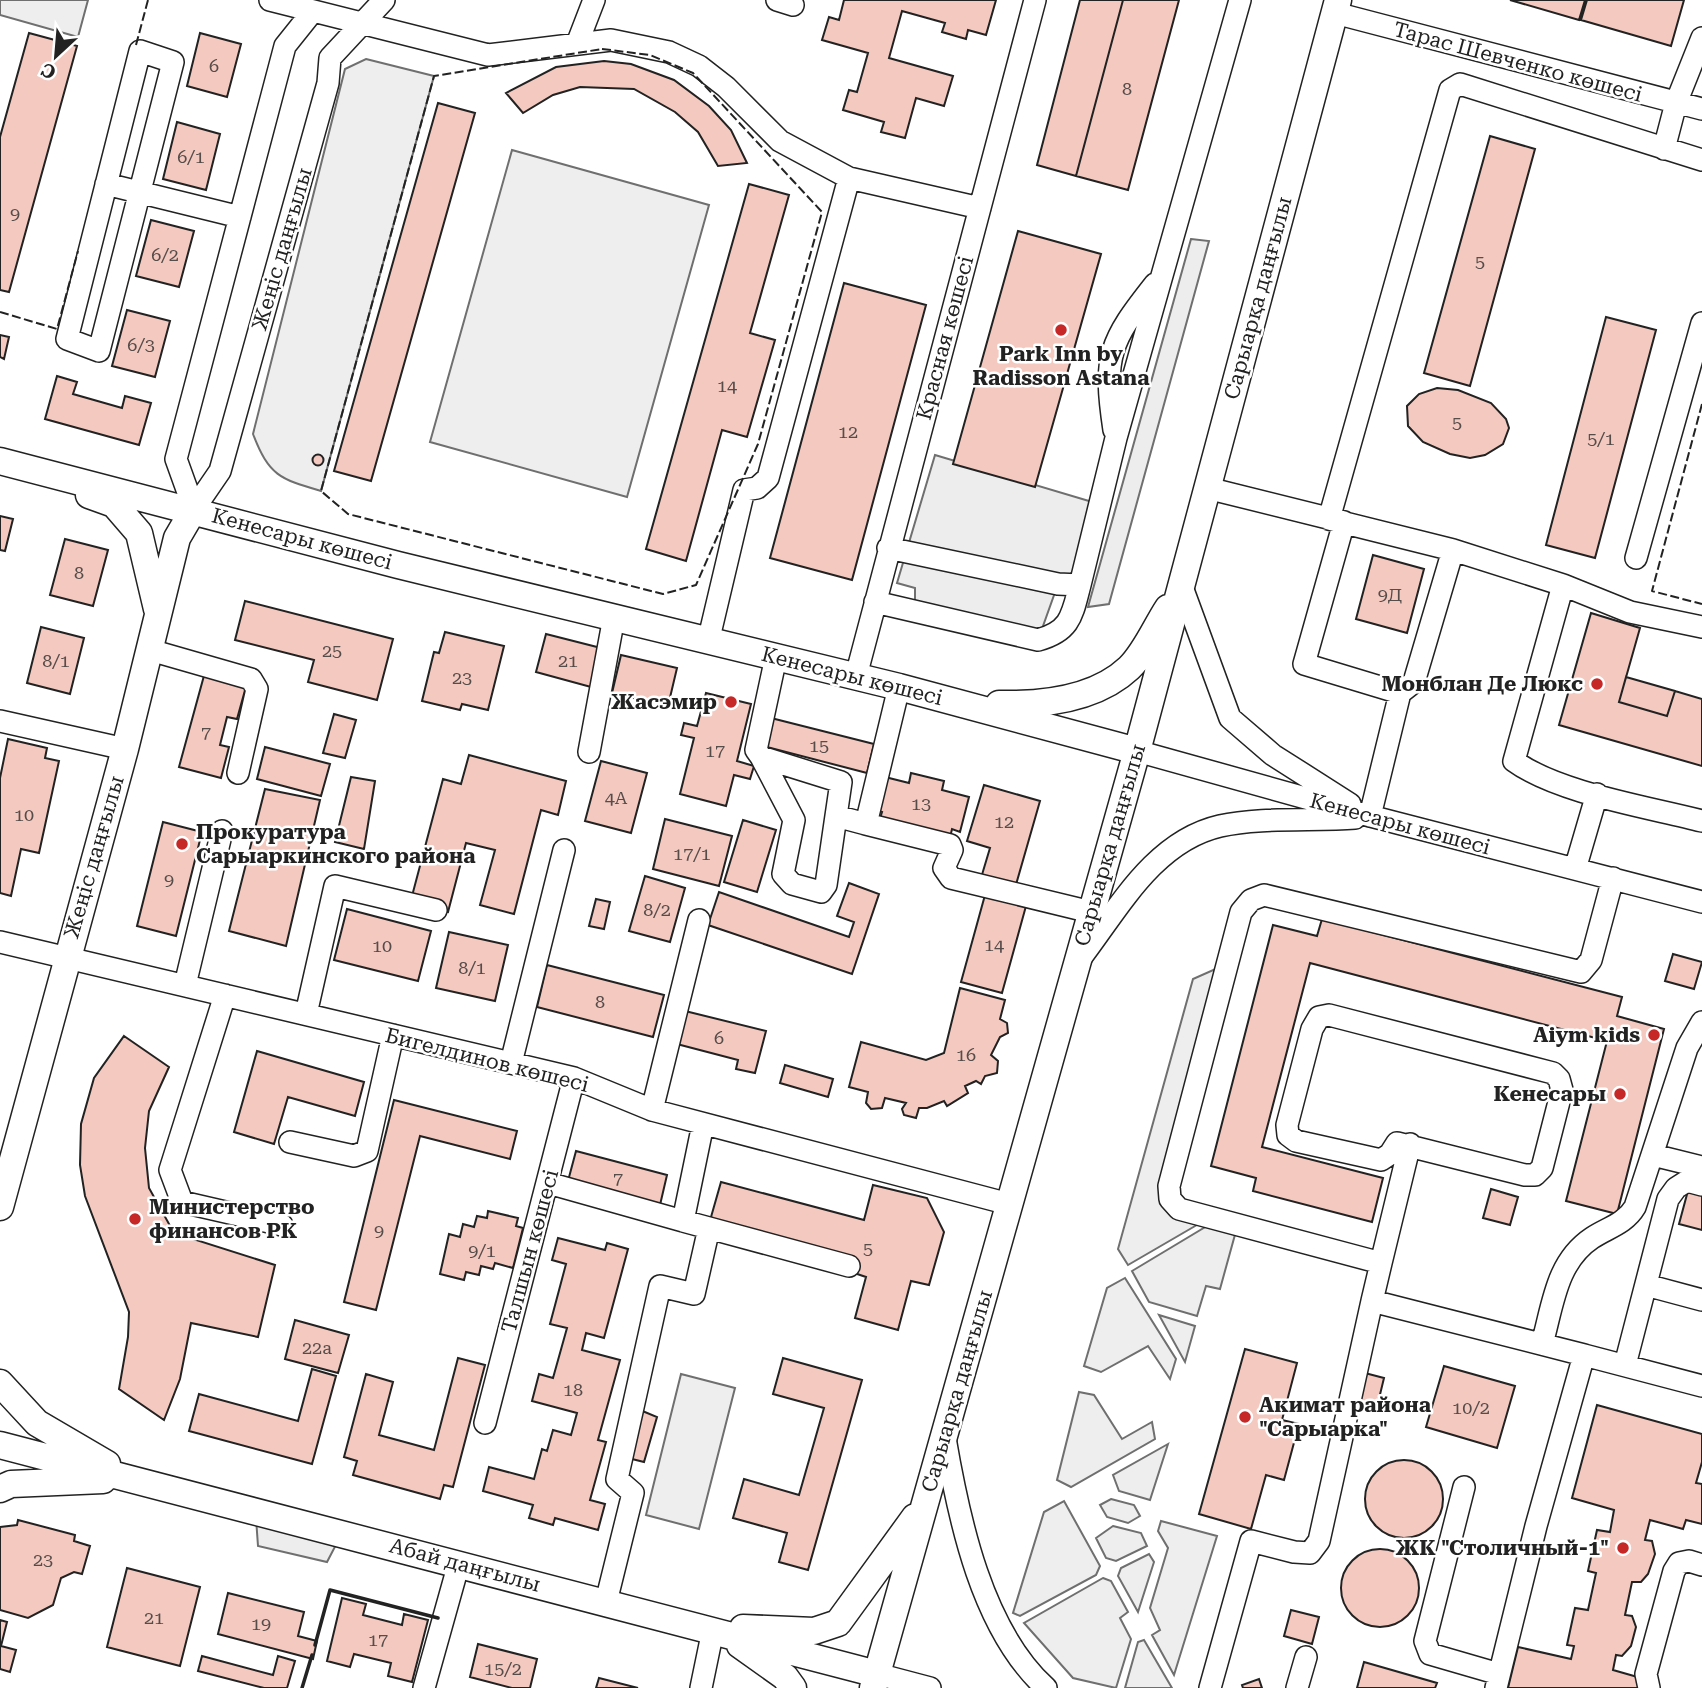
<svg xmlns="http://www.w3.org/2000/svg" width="1702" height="1688" font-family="'Roboto Serif',serif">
<rect width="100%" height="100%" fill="#fff"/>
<path fill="#eee" stroke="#6f6f6f" stroke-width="2" d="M 0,0 L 88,0 L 78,37 L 0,15 Z
M 366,59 L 434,76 L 321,491 C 280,479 269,476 253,434 L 345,69 Z
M 512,150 L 709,205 L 627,497 L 430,442 Z
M 1220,967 L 1163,1194 L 1202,1222 L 1128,1265 L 1118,1249 L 1193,979 Z
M 1207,1226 L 1236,1231 L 1220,1289 L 1206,1286 L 1197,1316 L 1149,1302 L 1132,1271 Z
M 1125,1278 L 1176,1359 L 1170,1379 L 1148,1346 L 1101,1372 L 1084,1366 L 1107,1288 Z
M 1159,1315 L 1195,1326 L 1185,1362 Z
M 681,1374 L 735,1388 L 699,1529 L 646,1515 Z
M 1079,1392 L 1094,1395 L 1122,1439 L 1152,1422 L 1155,1439 L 1071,1487 L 1057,1480 Z
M 1168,1444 L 1150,1500 L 1119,1491 L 1113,1475 Z
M 1111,1499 L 1134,1505 L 1140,1516 L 1128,1523 L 1107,1517 L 1100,1505 Z
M 1064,1501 L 1100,1566 L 1096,1575 L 1020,1616 L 1013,1613 L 1044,1512 Z
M 1161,1521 L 1217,1536 L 1174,1675 L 1152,1635 L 1160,1630 L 1150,1608 L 1168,1548 L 1158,1531 Z
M 1113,1526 L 1141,1533 L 1147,1546 L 1116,1561 L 1106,1558 L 1096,1538 Z
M 1149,1554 L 1154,1562 L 1138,1612 L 1118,1576 L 1121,1568 Z
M 1103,1578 L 1111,1581 L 1128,1612 L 1120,1618 L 1131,1639 L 1116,1688 L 1073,1678 L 1024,1623 Z
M 1144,1640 L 1172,1688 L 1125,1688 L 1138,1642 Z"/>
<path fill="#ededed" stroke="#6f6f6f" stroke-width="2" d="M 1191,239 L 1209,241 L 1109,604 L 1088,607 Z
M 935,455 L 1099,504 L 1080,585 L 1058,584 L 1038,640 L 915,612 L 915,588 L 897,583 Z
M 256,1518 L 339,1539 L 327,1562 L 258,1546 Z"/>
<path fill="#f3c9c0" stroke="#222" stroke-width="2" d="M 844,0 L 996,0 L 986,35 L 968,30 L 966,39 L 942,32 L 945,23 L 902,11 L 889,58 L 953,76 L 944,106 L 916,98 L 905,138 L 881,132 L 884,122 L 843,110 L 849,90 L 857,92 L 868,53 L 822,40 L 829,17 L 839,20 Z
M 1080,0 L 1123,0 L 1076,176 L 1037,165 Z
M 1123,0 L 1179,0 L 1128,190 L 1076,176 Z
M 1510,0 L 1585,0 L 1579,20 Z
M 1587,0 L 1684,0 L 1671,46 L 1581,20 Z
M 29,33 L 77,46 L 9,292 L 0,290 L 0,137 Z
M 200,33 L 241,44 L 227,97 L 187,86 Z
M 604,61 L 631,64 L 674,80 L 709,106 L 731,130 L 747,163 L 718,166 L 698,132 L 675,112 L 634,89 L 580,87 L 553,95 L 523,113 L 506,93 L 556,67 Z
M 438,103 L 475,113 L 371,481 L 334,471 Z
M 177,122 L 220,134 L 206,190 L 163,179 Z
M 1490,136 L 1535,149 L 1470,386 L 1424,373 Z
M 749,184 L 789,195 L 750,333 L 775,340 L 747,437 L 722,430 L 686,561 L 646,549 Z
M 151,220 L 194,231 L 179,287 L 136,276 Z
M 1018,231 L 1101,254 L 1035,487 L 953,464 Z
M 844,283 L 926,305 L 852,580 L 770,558 Z
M 127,310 L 170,321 L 155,377 L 112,366 Z
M 1606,317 L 1656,330 L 1595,558 L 1546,545 Z
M 0,335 L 9,337 L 4,359 L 0,357 Z
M 57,376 L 77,382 L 73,394 L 122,408 L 125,396 L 151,403 L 139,445 L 45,419 Z
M 1437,388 L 1458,390 L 1491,403 L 1506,419 L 1509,428 L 1503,444 L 1485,455 L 1470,458 L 1450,454 L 1423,442 L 1408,426 L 1407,406 L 1419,394 Z
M312.5 460a5.5 5.5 0 1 1 11 0a5.5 5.5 0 1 1-11 0Z
M 0,516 L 13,519 L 5,551 L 0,550 Z
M 65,539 L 108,550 L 93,606 L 50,595 Z
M 1373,555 L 1424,569 L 1407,633 L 1356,619 Z
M 245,601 L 393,639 L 377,700 L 308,682 L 314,660 L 235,640 Z
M 1591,613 L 1640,628 L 1619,702 L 1667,716 L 1675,691 L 1702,699 L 1702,766 L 1559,725 Z
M 41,627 L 84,638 L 70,694 L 27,683 Z
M 445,632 L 504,646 L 488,710 L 462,704 L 460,710 L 422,701 L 434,652 L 439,653 Z
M 546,634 L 601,648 L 591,687 L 536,672 Z
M 621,655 L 677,668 L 668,706 L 612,693 Z
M 205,672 L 247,683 L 237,719 L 227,717 L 220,745 L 229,747 L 221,778 L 179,767 Z
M 1626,677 L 1675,691 L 1667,716 L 1619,702 Z
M 706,693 L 751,704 L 737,761 L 754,766 L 750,779 L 734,775 L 726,806 L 680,794 L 694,738 L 681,735 L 684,723 L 697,726 Z
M 334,714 L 356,720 L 345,758 L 323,753 Z
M 771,718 L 874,744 L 867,773 L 763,746 Z
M 8,739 L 47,748 L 45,758 L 59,761 L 39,853 L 21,849 L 11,896 L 0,893 L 0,778 Z
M 265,747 L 330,764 L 321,796 L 257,779 Z
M 469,755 L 566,781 L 558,815 L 541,810 L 514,914 L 480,905 L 495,850 L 466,843 L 448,912 L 426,907 L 412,896 L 443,779 L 461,784 Z
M 601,761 L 647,773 L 631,833 L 585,821 Z
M 911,773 L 944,781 L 942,790 L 969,797 L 960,832 L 952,829 L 949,842 L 878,825 L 882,812 L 873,810 L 881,776 L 909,783 Z
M 351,777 L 375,781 L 364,849 L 335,842 Z
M 984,785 L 1040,801 L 1015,888 L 981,878 L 990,848 L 967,841 Z
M 265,789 L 320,800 L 286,946 L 229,931 Z
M 665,819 L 732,836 L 719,886 L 653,869 Z
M 743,820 L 776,830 L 757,892 L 724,882 Z
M 163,822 L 202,832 L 176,936 L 137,926 Z
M 645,876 L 685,888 L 670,942 L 629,931 Z
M 849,883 L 879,894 L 852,974 L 708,925 L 719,892 L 849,937 L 854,922 L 837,916 Z
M 985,895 L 1026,906 L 1002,993 L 961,982 Z
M 596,899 L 610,902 L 604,929 L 589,926 Z
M 347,909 L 431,931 L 418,981 L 334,960 Z
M 1322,919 L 1622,997 L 1617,1016 L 1664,1029 L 1617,1214 L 1566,1201 L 1607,1041 L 1310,963 L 1262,1147 L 1383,1178 L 1372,1222 L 1253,1191 L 1256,1178 L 1211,1166 L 1273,925 L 1317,936 Z
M 449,932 L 508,945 L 495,1001 L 436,988 Z
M 1673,954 L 1702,962 L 1694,989 L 1665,981 Z
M 547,965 L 664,995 L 653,1037 L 537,1007 Z
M 960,988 L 1005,1000 L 1000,1019 L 1007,1023 L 1008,1033 L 1000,1037 L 991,1055 L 998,1061 L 997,1073 L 985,1076 L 981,1084 L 976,1081 L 965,1086 L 968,1093 L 947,1106 L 944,1101 L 927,1108 L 919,1108 L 916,1118 L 904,1115 L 902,1109 L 906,1103 L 885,1098 L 882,1108 L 871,1109 L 866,1103 L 868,1092 L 849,1087 L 861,1042 L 926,1060 L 944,1053 Z
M 681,1010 L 766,1031 L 755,1073 L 736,1069 L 738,1060 L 673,1043 Z
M 124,1036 L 169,1067 L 149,1111 L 145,1148 L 149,1188 L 174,1233 L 275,1265 L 258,1337 L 191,1323 L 180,1379 L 164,1420 L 119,1389 L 128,1337 L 129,1312 L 85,1196 L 80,1165 L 81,1124 L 94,1078 Z
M 257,1051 L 364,1082 L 355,1116 L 288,1097 L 274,1144 L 234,1132 Z
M 785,1065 L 833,1079 L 828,1097 L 780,1083 Z
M 394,1100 L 517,1131 L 510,1159 L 420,1136 L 376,1310 L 344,1302 Z
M 576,1151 L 667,1175 L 660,1205 L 568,1181 Z
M 1693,1172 L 1702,1174 L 1702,1230 L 1679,1224 Z
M 721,1182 L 864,1220 L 873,1185 L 927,1198 L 944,1232 L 929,1285 L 911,1281 L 898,1330 L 855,1318 L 866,1277 L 709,1224 Z
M 1491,1189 L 1518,1197 L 1510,1225 L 1483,1218 Z
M 488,1211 L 518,1218 L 516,1226 L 523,1228 L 513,1268 L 495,1263 L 493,1269 L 481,1266 L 479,1275 L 466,1272 L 464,1280 L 440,1274 L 449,1234 L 460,1237 L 463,1224 L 474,1227 L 477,1216 L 487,1218 Z
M 558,1238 L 605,1250 L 607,1243 L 628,1249 L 604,1338 L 586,1333 L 582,1350 L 620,1360 L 598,1440 L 606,1442 L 590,1500 L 605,1504 L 598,1530 L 555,1518 L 553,1525 L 529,1518 L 533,1505 L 483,1491 L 489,1467 L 534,1479 L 542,1449 L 547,1451 L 553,1430 L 571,1435 L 577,1413 L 532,1401 L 539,1374 L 553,1378 L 567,1328 L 550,1324 L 566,1264 L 552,1260 Z
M 295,1320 L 349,1335 L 338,1373 L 285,1359 Z
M 1245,1349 L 1297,1363 L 1282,1420 L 1299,1424 L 1284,1480 L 1266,1475 L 1251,1529 L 1199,1514 Z
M 458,1358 L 485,1365 L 453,1487 L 444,1485 L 440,1499 L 353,1475 L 357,1461 L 344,1457 L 366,1374 L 393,1382 L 379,1435 L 434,1450 Z
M 783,1358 L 862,1380 L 808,1570 L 779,1562 L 787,1533 L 733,1518 L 744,1479 L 799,1495 L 824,1408 L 773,1394 Z
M 1444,1366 L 1515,1386 L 1497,1448 L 1426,1427 Z
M 312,1369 L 336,1376 L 312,1464 L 189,1431 L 199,1394 L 298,1421 Z
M 1361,1372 L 1384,1378 L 1376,1411 L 1353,1406 Z
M 1597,1405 L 1702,1434 L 1702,1462 L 1696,1483 L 1702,1484 L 1702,1524 L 1686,1520 L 1683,1529 L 1650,1520 L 1645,1540 L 1652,1541 L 1655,1554 L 1648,1574 L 1641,1582 L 1632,1582 L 1625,1615 L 1632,1616 L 1636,1627 L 1631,1646 L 1622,1656 L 1616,1655 L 1613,1670 L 1641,1678 L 1639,1688 L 1508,1688 L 1518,1647 L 1571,1659 L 1574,1646 L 1567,1645 L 1575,1608 L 1588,1610 L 1596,1573 L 1588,1571 L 1597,1530 L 1610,1532 L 1614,1510 L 1572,1498 Z
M 640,1410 L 657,1417 L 644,1462 L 628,1458 Z
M1365 1499a39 39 0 1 1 78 0a39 39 0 1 1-78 0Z
M 18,1520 L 75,1535 L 74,1541 L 90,1546 L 82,1574 L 74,1572 L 61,1578 L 53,1605 L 28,1618 L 0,1610 L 0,1527 L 17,1525 Z
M1341 1588a39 39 0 1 1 78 0a39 39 0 1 1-78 0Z
M 127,1568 L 200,1587 L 180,1666 L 107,1647 Z
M 228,1593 L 304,1612 L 298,1636 L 317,1641 L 313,1659 L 218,1634 Z
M 342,1598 L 366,1604 L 363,1615 L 402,1625 L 404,1614 L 428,1620 L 412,1682 L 388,1676 L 391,1663 L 354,1654 L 350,1667 L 327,1661 Z
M 1291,1610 L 1319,1617 L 1312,1644 L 1284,1636 Z
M 0,1620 L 7,1622 L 1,1646 L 16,1650 L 10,1672 L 0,1669 Z
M 478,1644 L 537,1659 L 530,1688 L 512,1688 L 470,1677 Z
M 202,1656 L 273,1675 L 278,1656 L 295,1661 L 287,1688 L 264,1688 L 198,1671 Z
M 1364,1662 L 1437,1683 L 1435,1688 L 1357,1688 Z
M 599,1678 L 638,1688 L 596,1688 Z
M 1259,1679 L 1262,1688 L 1243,1688 L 1242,1685 Z"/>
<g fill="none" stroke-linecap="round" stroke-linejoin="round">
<defs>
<path id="minor" d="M 270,0 L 488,55 L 611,40 L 669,52 L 699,66 L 726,87 L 780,141 L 849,178 L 980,208
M 777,0 L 793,5
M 1335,13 L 1702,109
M 577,44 L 594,0
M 140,51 L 173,62 L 99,351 L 67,339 Z
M 1664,149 L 1676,103 L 1702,38
M 106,184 L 240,217
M 1114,430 C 1103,356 1109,342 1155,284
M 1207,488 L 1344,522 L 1304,664 L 1400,693 L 1370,816
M 194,509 L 220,471 L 328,83 L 330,58 L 384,0
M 194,509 L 176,459 L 285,46 L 313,11
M 888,548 L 1058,584 L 1080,585 L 1116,438 L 1240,0
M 1636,558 L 1702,323
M 1563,585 L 1453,550 L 1329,519 L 1450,90 L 1460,84 L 1702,160
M 1182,587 L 1230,718 L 1273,755 L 1350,804
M 875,602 L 1038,640 C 1071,631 1072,615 1080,585
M 1702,627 L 1630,612 L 1563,585 L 1514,761 C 1558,793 1648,807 1702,821
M 708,642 L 744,490 L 757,488 L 768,478 L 849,178
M 150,650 L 251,679 L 257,689 L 238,773
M 776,657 L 756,750 L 761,757 L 841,782 L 836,816 L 866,824 L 899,687
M 856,676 L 1035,0
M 1400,693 L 1414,682 L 1453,550
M 0,721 L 125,749
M 1137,751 L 1370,816 L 1702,902
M 589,752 L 614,617
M 761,757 L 794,820 L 783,874 L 792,884 L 821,892 L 826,885 L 836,816
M 866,824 L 950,845 L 952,850 L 944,868 L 951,878 L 1091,912
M 1575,869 L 1597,794
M 0,942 L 574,1078 L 652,1110 L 1009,1204
M 1083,955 C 1120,906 1155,841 1220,826 C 1259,817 1313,821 1355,818
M 185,985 L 222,831
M 225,995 L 170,1170 L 182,1202 L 282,1225
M 306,1014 L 335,886 L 436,910
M 1329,1015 L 1553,1073 L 1559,1079 L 1562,1090 L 1542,1168 L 1535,1175 L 1525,1175 L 1397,1143 L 1390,1154 L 1381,1160 L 1296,1141 L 1288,1135 L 1287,1125 L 1312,1029 L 1319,1017 Z
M 511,1063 L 564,850
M 652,1110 L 699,920
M 703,1124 L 683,1221 L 849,1266
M 290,1142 L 354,1156 L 367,1151 L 393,1035
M 1410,1144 L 1381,1263 L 1179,1209 L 1170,1199 L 1169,1186 L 1241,912 L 1251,900 L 1264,895 L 1581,972 L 1591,960 L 1613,878
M 1653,1155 L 1702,1167
M 548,1183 L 683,1221
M 1381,1263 L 1372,1301 L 1584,1355 L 1536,1526 L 1496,1688
M 1646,1285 L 1702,1300
M 1542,1344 C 1553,1305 1556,1262 1592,1238 C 1607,1228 1625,1224 1635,1207 L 1687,1048 L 1702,1022
M 1584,1355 L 1702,1386
M 1625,1365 L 1668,1199 L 1676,1188 L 1687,1181 L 1702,1185
M 485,1423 L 574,1078
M 945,1438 C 959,1520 982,1630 1046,1688
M 1464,1487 L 1425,1641 L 1430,1654 L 1499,1674
M 606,1602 L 633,1493 L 617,1479 L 660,1286 L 694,1294 L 709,1228
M 877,1674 L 930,1688
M 424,1688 L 459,1563
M 701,1688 L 713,1630
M 1210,1688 L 1251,1541 L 1294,1552 L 1310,1553 L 1319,1541 L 1372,1301
M 1297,1688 L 1306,1657
M 1649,1688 L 1646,1674 L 1674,1571 L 1679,1563 L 1689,1561 L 1702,1565"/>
<path id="major" d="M 0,461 L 398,565 L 899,687 L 1137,751
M 89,495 L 114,504 L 139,533 L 157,609
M 999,704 C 1042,705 1095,700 1129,668 C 1145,653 1156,626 1168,608
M 0,1207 L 125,749 L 177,538 L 194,509
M 0,1383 L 37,1423 L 107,1464
M 0,1445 L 877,1674
M 0,1489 L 11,1484 L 103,1480
M 743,1628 L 814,1631 L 838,1623 L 915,1517
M 740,1645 L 785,1677 L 793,1688
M 873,1688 L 1137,751 L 1338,0"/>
</defs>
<use href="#minor" stroke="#222" stroke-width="24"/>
<use href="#major" stroke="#222" stroke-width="29"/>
<use href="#minor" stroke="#fff" stroke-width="21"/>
<use href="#major" stroke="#fff" stroke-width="26"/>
<path stroke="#222" stroke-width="2" stroke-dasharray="9 3.5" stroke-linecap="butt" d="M 136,45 L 148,0
M 602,49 L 650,55 L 693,73 L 822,212 L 758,444 L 696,585 L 663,594 L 348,514 L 321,491 L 434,76 Z
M 0,312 L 57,329 L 78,251
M 1702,404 L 1652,591 L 1702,604"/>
<path stroke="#222" stroke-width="3.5" d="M 315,1645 L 330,1590 L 438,1618
M 302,1688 L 312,1655"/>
</g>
<g fill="#c62828" stroke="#fff" stroke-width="2.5">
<circle cx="1061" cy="330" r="7"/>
<circle cx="1597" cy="684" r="7"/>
<circle cx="731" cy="702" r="7"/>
<circle cx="182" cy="844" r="7"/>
<circle cx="1654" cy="1035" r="7"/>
<circle cx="1620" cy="1094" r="7"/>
<circle cx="135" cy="1219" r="7"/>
<circle cx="1245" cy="1417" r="7"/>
<circle cx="1623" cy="1548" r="7"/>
</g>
<g text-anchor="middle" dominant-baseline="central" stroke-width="5" stroke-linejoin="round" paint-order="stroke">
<g font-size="18" fill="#564c4a">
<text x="214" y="65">6</text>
<text x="1127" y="88">8</text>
<text x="191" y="156">6/1</text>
<text x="15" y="213">9</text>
<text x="165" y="254">6/2</text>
<text x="1480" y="261">5</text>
<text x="141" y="344">6/3</text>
<text x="727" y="385">14</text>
<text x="1457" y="422">5</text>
<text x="848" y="431">12</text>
<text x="1601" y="438">5/1</text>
<text x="79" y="572">8</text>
<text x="1390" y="594">9Д</text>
<text x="332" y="650">25</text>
<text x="56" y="660">8/1</text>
<text x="568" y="660">21</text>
<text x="462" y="677">23</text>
<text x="206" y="732">7</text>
<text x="819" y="745">15</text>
<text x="715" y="750">17</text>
<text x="616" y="797">4А</text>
<text x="921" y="803">13</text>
<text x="24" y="814">10</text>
<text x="1004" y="821">12</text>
<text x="692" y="853">17/1</text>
<text x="169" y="879">9</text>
<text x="657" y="909">8/2</text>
<text x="994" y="944">14</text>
<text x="382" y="945">10</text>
<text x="472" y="967">8/1</text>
<text x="600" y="1001">8</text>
<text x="719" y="1037">6</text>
<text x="966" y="1054">16</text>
<text x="618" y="1178">7</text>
<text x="379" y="1230">9</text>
<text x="868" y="1248">5</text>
<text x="482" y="1250">9/1</text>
<text x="317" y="1347">22а</text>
<text x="573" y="1389">18</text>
<text x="1471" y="1407">10/2</text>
<text x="43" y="1559">23</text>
<text x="154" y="1617">21</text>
<text x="261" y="1623">19</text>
<text x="378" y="1639">17</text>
<text x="503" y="1668">15/2</text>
</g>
<g font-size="21" fill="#222" stroke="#fff">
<text transform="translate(1518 62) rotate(15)">Тарас Шевченко көшесі</text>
<text transform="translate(282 249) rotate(-74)">Жеңіс даңғылы</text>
<text transform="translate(1258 298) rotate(-75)">Сарыарқа даңғылы</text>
<text transform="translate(945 338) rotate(-75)">Красная көшесі</text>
<text transform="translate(302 539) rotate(15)">Кенесары көшесі</text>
<text transform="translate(852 676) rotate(14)">Кенесары көшесі</text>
<text transform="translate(1400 824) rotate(15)">Кенесары көшесі</text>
<text transform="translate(1110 845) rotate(-74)">Сарыарқа даңғылы</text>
<text transform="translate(94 857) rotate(-74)">Жеңіс даңғылы</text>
<text transform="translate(487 1060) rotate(14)">Бигелдинов көшесі</text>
<text transform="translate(530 1251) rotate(-75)">Талшын көшесі</text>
<text transform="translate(957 1391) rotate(-74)">Сарыарқа даңғылы</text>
<text transform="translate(465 1565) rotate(15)">Абай даңғылы</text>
</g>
<g font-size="21" font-weight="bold" fill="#222" stroke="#fff" text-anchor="end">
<text x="1061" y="354" text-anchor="middle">Park Inn by<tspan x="1061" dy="24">Radisson Astana</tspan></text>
<text x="1583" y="684">Монблан Де Люкс</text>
<text x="717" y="702">Жасэмир</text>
<text x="196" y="832" text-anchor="start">Прокуратура<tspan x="196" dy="24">Сарыаркинского района</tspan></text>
<text x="1640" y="1035">Aiym kids</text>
<text x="1606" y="1094">Кенесары</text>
<text x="149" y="1207" text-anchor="start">Министерство<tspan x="149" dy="24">финансов РК</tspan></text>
<text x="1259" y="1405" text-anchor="start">Акимат района<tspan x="1259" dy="24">"Сарыарка"</tspan></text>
<text x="1609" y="1548">ЖК "Столичный-1"</text>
</g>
</g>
<g transform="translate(56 56) rotate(206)" stroke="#ffffff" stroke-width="5" paint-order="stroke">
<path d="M0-5L12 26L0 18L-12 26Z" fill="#222222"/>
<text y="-10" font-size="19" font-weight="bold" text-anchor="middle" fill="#222222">С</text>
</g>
</svg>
